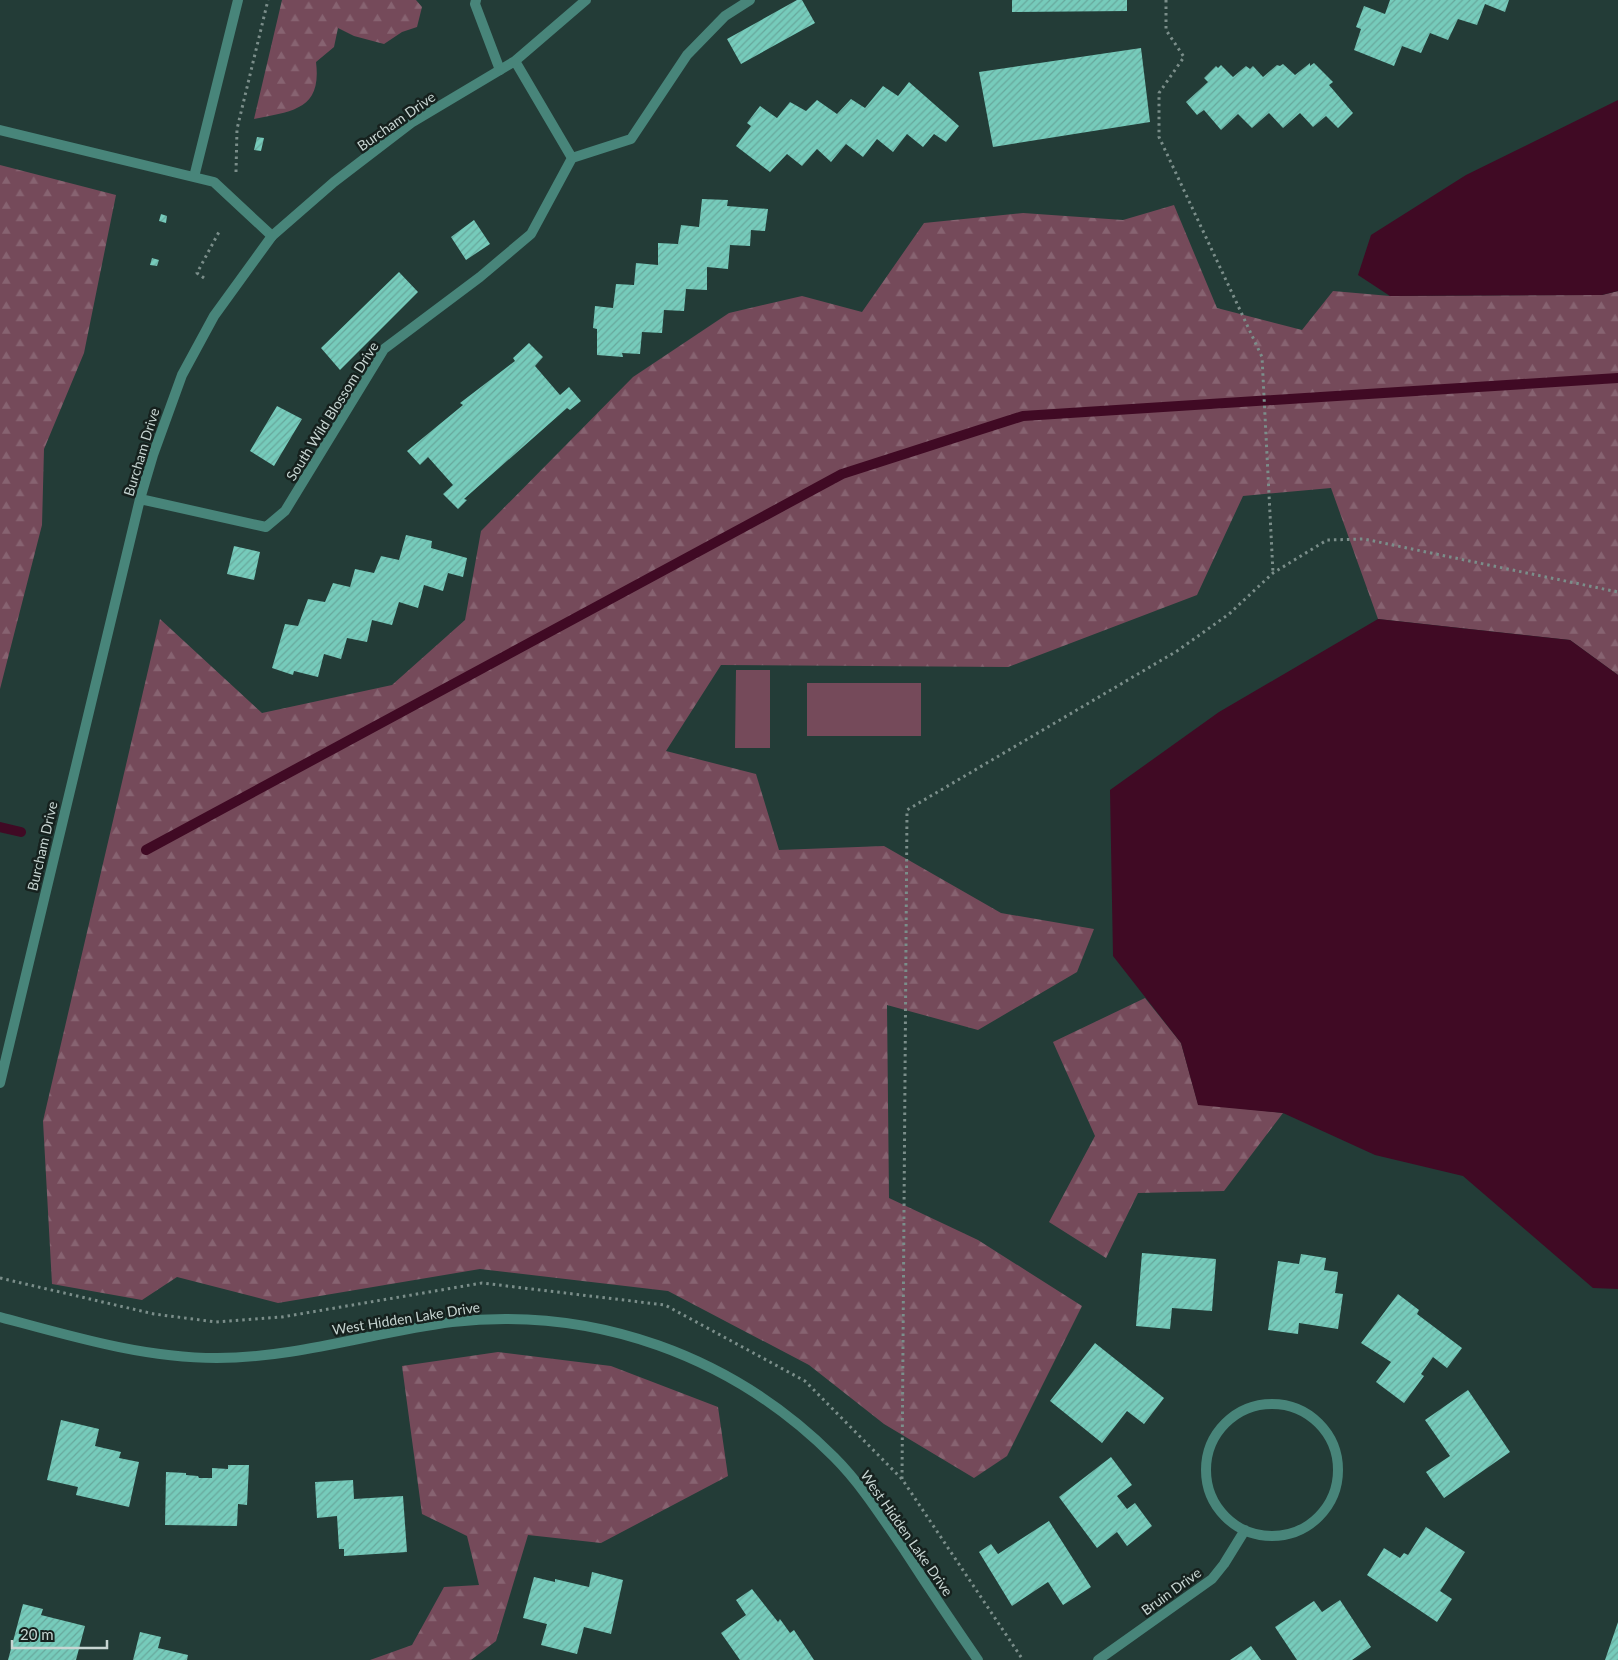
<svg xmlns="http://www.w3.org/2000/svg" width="1618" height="1660" font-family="Lato,sans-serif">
<defs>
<pattern id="forest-firs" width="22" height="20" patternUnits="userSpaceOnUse" patternTransform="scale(1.25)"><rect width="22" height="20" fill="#754a5a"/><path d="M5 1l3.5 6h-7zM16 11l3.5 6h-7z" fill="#876371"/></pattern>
<pattern id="building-hatch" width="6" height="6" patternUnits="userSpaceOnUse" patternTransform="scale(1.25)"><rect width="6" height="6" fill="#76cbbb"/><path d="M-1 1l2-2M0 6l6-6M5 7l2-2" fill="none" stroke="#68a89c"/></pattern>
</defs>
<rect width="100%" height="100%" fill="#233c37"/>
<path fill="url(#forest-firs)" d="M 282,0 L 416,0 L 422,7 L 417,27 L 402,32 L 384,44 L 354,36 L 338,28 L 334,47 L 316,62 C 322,110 292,111 254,119 Z
M 0,165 L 116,195 L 84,353 L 44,449 L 42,525 L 0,689 Z
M 1174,205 L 1217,308 L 1302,330 L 1333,291 L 1390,296 L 1602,295 L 1618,291 L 1618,675 L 1570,640 L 1378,619 L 1331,488 L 1243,496 L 1197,595 L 1008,667 L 721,665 L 666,751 L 756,774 L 779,850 L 884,846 L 1001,913 L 1094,929 L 1077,972 L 978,1030 L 887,1005 L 889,1198 L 978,1240 L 1082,1306 L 1007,1456 L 974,1478 L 884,1424 L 809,1365 L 668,1291 L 480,1269 L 278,1303 L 177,1277 L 142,1300 L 52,1284 L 43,1121 L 160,619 L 262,713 L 392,685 L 465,620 L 481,531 L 633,377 L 729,313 L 802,296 L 862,312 L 924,223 L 1023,213 L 1123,220 Z
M 1145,998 L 1181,1043 L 1198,1104 L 1283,1113 L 1224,1191 L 1138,1193 L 1106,1258 L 1049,1222 L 1095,1136 L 1053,1042 Z
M 498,1352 L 611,1366 L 718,1407 L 728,1476 L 601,1543 L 528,1535 L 496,1641 L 471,1660 L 370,1660 L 412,1645 L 444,1587 L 479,1585 L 467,1536 L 422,1514 L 402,1366 Z"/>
<path fill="#754a5a" d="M 736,670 L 770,670 L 770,748 L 735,748 Z
M 807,683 L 921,683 L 921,736 L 807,736 Z"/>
<path fill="#400a24" d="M 1618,100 L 1618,291 L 1602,295 L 1390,296 L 1358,275 L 1371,235 L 1466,175 Z
M 1378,619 L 1570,640 L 1618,675 L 1618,1289 L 1593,1288 L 1463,1176 L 1375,1155 L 1283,1113 L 1198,1105 L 1181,1043 L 1113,956 L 1110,790 L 1219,712 Z"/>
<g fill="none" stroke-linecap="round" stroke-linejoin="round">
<path stroke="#400a24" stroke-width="10" d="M 0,827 L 21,832
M 146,850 L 842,474 L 1023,416 L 1618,378"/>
</g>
<path fill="url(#building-hatch)" d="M 797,0 L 802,0 L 815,23 L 741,64 L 727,39 Z
M 1012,0 L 1127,0 L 1127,11 L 1012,12 Z
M 1390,0 L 1509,0 L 1505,12 L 1485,4 L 1477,25 L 1458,19 L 1448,40 L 1430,33 L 1421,53 L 1402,46 L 1394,66 L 1354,50 L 1361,29 L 1356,27 L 1364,6 L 1385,14 Z
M 1141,48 L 1150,122 L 993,147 L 979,72 Z
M 1310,63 L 1310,66 L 1314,63 L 1333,82 L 1329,85 L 1353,113 L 1338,128 L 1326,116 L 1313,127 L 1300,113 L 1283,128 L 1269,113 L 1252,128 L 1238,114 L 1221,130 L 1204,110 L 1197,115 L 1186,102 L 1208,82 L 1204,78 L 1216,66 L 1218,68 L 1221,65 L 1233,77 L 1246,66 L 1250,69 L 1253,66 L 1263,77 L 1277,65 L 1280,66 L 1283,64 L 1295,75 Z
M 909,82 L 959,126 L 946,142 L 934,134 L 923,147 L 907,134 L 893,152 L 877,139 L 863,157 L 846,144 L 831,162 L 817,149 L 802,166 L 787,154 L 770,172 L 736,146 L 751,126 L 747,123 L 760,106 L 777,118 L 790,102 L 806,111 L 817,100 L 837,114 L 851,99 L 865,108 L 883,86 L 898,96 Z
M 257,137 L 264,138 L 261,151 L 254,150 Z
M 702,199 L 728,200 L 727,206 L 768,209 L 765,231 L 751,230 L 750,246 L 730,245 L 728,269 L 707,267 L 707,290 L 686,289 L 684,311 L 664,310 L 662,333 L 642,332 L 640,354 L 622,353 L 623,357 L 597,355 L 597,329 L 593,328 L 595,306 L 613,308 L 616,284 L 634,285 L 636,263 L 658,265 L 658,243 L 678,244 L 681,225 L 699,227 Z
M 161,214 L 167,216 L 166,223 L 159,221 Z
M 474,220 L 490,244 L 466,260 L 451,237 Z
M 152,258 L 159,260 L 157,266 L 150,265 Z
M 399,272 L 418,292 L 340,370 L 321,348 Z
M 529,343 L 543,357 L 535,366 L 560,395 L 569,387 L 581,401 L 570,410 L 567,408 L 464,499 L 467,500 L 458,509 L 443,494 L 453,485 L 428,457 L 420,465 L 407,451 L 463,405 L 460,403 L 515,361 L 513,358 Z
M 277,406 L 302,419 L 274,466 L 250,451 Z
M 406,535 L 432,541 L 431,548 L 467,558 L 463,577 L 448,573 L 443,591 L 424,585 L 418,608 L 399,602 L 392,625 L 372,620 L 367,642 L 347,638 L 341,659 L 324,654 L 318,677 L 294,671 L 293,675 L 272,668 L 285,624 L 298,626 L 308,599 L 325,602 L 333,583 L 350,587 L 355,569 L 374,573 L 381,556 L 399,560 Z
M 234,546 L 260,552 L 254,580 L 227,574 Z
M 1142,1253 L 1216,1259 L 1212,1311 L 1172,1308 L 1170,1329 L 1136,1326 Z
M 1301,1254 L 1326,1258 L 1324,1270 L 1338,1272 L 1335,1293 L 1343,1294 L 1338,1329 L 1299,1323 L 1298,1334 L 1268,1330 L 1278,1261 L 1299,1264 Z
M 1398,1294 L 1419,1310 L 1417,1314 L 1462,1348 L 1447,1368 L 1433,1357 L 1421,1374 L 1424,1376 L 1404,1403 L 1376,1382 L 1391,1362 L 1361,1343 Z
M 1095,1343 L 1164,1398 L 1144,1424 L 1127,1411 L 1102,1443 L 1050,1401 Z
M 1468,1390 L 1510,1452 L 1444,1498 L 1426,1472 L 1450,1456 L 1425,1420 Z
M 61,1420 L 99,1429 L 95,1446 L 121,1452 L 119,1458 L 139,1462 L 129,1507 L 76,1495 L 78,1487 L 47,1480 Z
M 1111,1457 L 1132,1485 L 1117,1496 L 1127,1509 L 1135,1503 L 1152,1526 L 1127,1546 L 1117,1532 L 1097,1548 L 1059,1497 Z
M 228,1465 L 249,1465 L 247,1505 L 238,1504 L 237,1526 L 165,1525 L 166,1472 L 186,1473 L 186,1475 L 198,1476 L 199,1478 L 212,1478 L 212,1468 L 228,1469 Z
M 353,1480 L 354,1499 L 403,1496 L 407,1552 L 344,1556 L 344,1549 L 339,1549 L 337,1516 L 317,1518 L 315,1482 Z
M 1049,1521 L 1091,1587 L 1063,1605 L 1048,1582 L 1012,1606 L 979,1552 L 991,1544 L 998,1554 Z
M 1426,1527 L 1465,1552 L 1440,1591 L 1452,1599 L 1437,1622 L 1367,1575 L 1384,1548 L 1400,1558 L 1404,1553 L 1408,1555 Z
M 592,1572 L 623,1580 L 611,1634 L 584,1627 L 577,1654 L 541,1645 L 547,1624 L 523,1618 L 534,1577 L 555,1582 L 555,1579 L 589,1587 Z
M 752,1589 L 778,1622 L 780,1619 L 790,1633 L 794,1630 L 814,1660 L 740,1660 L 721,1633 L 746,1615 L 736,1600 Z
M 1340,1600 L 1371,1647 L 1352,1660 L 1297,1660 L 1275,1627 L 1314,1601 L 1322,1612 Z
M 23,1604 L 43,1609 L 41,1615 L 85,1626 L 76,1660 L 8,1660 Z
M 1618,1622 L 1618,1660 L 1605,1660 Z
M 140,1632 L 161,1637 L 158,1648 L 188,1655 L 187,1660 L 133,1660 Z
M 1251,1646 L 1261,1660 L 1230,1660 Z"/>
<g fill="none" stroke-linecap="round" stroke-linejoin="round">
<path stroke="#7b8e8a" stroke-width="3" stroke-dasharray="2.5 4" stroke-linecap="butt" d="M 1166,0 L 1166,30 L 1184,57 L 1159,93 L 1159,137 L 1262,357 L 1273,573
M 236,172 L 237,129 L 268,0
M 204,278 L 197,273 L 220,230
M 0,1278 L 154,1314 L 216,1322 L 282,1317 L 482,1283 L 665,1305 L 805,1381 L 902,1479 L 1023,1660
M 902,1479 L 907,810 L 1177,651 L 1229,614 L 1273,573 L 1327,540 L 1364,539 L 1618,592"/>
<path stroke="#48857a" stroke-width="10" d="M 476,0 L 475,4 L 500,70
M 0,130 L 214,182 L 272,236
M 194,177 L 238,0"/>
<path stroke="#48857a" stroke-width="10" d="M 515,61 L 572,158
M 140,499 L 266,527 L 285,511 L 384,349 L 480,277 L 531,234 L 572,158 L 631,139 L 687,55 L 725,16 L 750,0
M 0,1083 L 140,499 L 153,455 L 182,375 L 214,316 L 272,236 L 334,182 L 411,123 L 515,61 L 586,0
M 0,1317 C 71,1336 143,1358 217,1358 C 296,1358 374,1332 452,1322 C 594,1306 732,1355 834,1457 C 862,1485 883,1519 905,1551 C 929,1588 953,1624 978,1660
M1206 1470a66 66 0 1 1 132 0a66 66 0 1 1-132 0Z
M 1098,1660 L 1212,1579 L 1224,1564 L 1245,1530"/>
</g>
<g text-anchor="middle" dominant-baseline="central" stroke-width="5" stroke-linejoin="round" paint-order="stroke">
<g font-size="14" fill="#c7d5d2" stroke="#16211e">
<text transform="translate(396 121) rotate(-35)">Burcham Drive</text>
<text transform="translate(332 411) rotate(-58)">South Wild Blossom Drive</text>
<text transform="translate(141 452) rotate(-73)">Burcham Drive</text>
<text transform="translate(42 846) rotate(-77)">Burcham Drive</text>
<text transform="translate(406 1318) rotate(-9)">West Hidden Lake Drive</text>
<text transform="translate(907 1533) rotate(55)">West Hidden Lake Drive</text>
<text transform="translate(1171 1591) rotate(-36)">Bruin Drive</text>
</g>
</g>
<path d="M12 1640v8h95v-8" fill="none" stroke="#c7d5d2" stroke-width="2.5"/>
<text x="20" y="1640" font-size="15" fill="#c7d5d2" stroke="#16211e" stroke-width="4" paint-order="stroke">20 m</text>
</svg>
